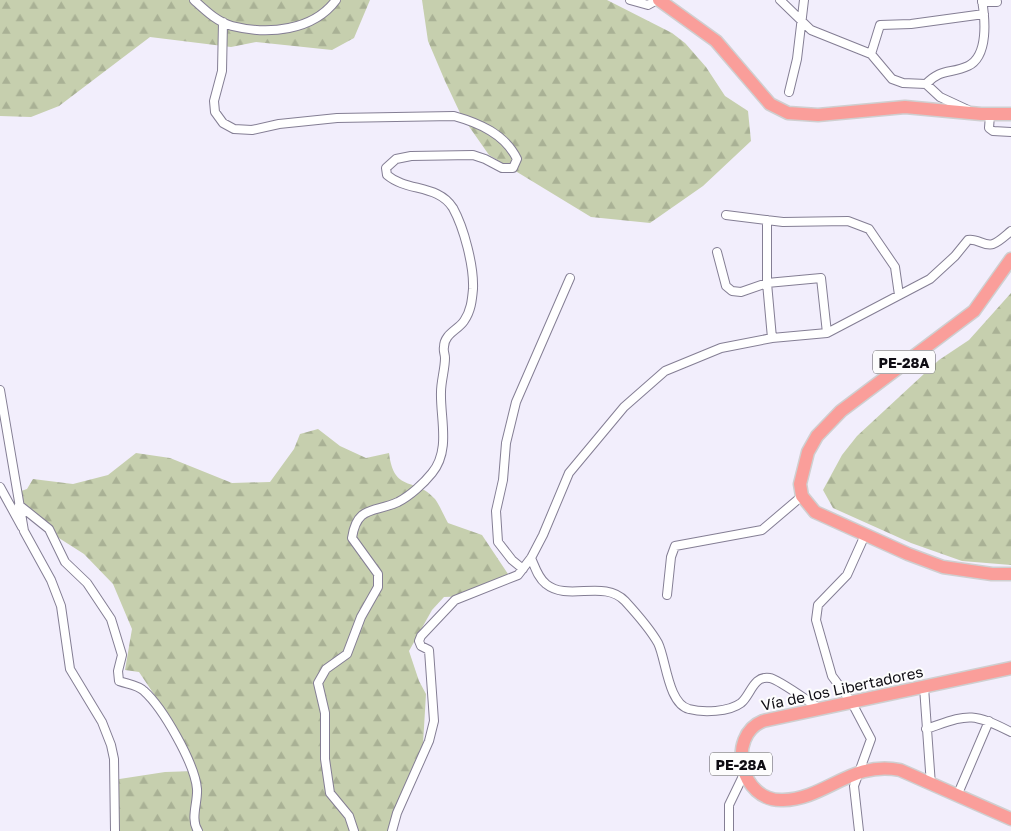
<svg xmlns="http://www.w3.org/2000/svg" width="1011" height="831" font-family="'Golos Text',sans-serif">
<defs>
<pattern id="forest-firs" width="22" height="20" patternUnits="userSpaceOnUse" patternTransform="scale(1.25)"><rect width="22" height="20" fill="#c6cfae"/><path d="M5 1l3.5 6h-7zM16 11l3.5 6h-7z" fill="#a9b195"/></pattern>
</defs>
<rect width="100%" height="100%" fill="#f2eefc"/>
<path fill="url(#forest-firs)" d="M 0,0 L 370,0 L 354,38 L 332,50 L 256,42 L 231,47 L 150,37 L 59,106 L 31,117 L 0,116 Z
M 422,0 L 607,0 L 672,33 L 685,43 L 706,67 L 725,96 L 748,111 L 751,141 L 703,186 L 650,223 L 591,217 L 489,155 L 461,115 L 445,81 L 428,41 Z
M 1011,293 L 1011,565 L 962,561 L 911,543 L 833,508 L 823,490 L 842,455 L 857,436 L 939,360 L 969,340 Z
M 318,429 L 340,446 L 366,458 L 389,453 C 394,494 415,476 435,499 C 440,506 444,516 448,523 L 482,535 L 512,580 L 470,596 L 444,597 L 432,610 L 409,651 L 419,681 L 426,694 L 423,744 L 408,789 L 390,831 L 115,831 L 113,780 L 165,772 L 196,771 L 176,727 L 139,672 L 125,670 L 132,629 L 113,584 L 84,554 L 40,526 L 19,505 L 18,492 L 27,489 L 33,479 L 73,484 L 108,475 L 136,453 L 170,458 L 232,483 L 270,482 L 294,449 L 300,434 Z"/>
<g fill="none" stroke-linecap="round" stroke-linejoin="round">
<defs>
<path id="minor" d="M 194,0 C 205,10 217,22 232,26 C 268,35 313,31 336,0
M 630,0 L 648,5 L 657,0
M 780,0 L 811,30 L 871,54 L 892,79 L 903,83 L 926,84 L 940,97 L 968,110
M 982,2 L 997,2
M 223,22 L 222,71 L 214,101 L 215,112 L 223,123 L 234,129 L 252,130 L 279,124 L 337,118 L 454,116 C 479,123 505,134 517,159 L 513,168 L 502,168 L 485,159 L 473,155 L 411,156 L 396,159 L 386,168 L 387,175 C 407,192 438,184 453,208 C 464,228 474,266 473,289 C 472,300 471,311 464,321 C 458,330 444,334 444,347 C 443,351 445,354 445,358 C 445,369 441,381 441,392 C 440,418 451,450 432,473 C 424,483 410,496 398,502 C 374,513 357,505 352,538 L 378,574 L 378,587 L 361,617 L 347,654 L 326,669 L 318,683 L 325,713 L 325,759 L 330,793 L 349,816 L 354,831
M 871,54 L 880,25 L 911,24 L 984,14
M 926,84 C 941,68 951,74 968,66 C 989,56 985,18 982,0
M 789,92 L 797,59 L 804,0
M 990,115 L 989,128 L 993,131 L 1011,132
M 726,215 L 783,222 L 848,221 L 869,229 L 895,267 L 899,295
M 767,220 L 767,283 L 772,338
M 717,252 L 726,286 L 732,291 L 741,292 L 767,283 L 821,278 L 827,333
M 0,390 L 24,531 L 51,580 L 61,606 L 70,669 L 102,722 L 111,745 L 114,759 L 115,831
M 0,487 L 22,527
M 19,505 L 49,529 L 65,562 L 87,583 L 111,619 L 122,655 L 118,671 L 119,681 C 127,684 138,685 144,691 C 163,708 195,764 197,789 C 198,802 190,819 198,831
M 531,558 C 535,567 538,578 546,584 C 568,602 604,579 625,601 C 636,613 650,629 658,643 C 666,659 668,704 689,709 C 703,713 729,712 741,703 C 751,695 753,675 770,678 C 778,679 809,702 819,708
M 523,569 L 512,560 L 498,542 L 496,511 L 503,480 L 506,443 L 516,402 L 570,278
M 667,595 L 671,557 L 675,546 L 762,530 L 802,496
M 924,687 L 931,785
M 926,729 C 968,715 970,711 1011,732
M 957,796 L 989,721
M 392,831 L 397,813 L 429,741 L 434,721 L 429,650 L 421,646 L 419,641 L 421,636 L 455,600 L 518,575 L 531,558 L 543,535 L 569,473 L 624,407 L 665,371 L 721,348 L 772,338 L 827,333 L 930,279 L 955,256 L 968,240 C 977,238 985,247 993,244 C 999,242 1006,235 1011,231
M 729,831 L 729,805 L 744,774
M 859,831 L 854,786 L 871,739 L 852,703 L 832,676 L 816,620 L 818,605 L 847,575 L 865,535"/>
<path id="trunk" d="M 659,0 L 716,41 L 770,104 L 788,113 L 818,115 L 905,107 L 981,114 L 1011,114
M 1011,259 L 974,311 L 841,411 L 817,436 L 808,452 L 800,484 L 802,496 L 815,512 L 908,554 L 943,567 L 992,574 L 1011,574
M 1011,668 L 763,721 C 726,736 740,802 783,800 C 826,799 852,760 900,770 L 1011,819"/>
</defs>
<use href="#minor" stroke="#847e94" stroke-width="10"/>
<use href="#trunk" stroke="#cfcfd0" stroke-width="15"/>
<use href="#minor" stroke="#fff" stroke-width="8"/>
<use href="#trunk" stroke="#fa9e9a" stroke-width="12"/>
</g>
<g text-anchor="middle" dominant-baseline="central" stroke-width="4" stroke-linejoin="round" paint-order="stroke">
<g fill="#fdfdfd" stroke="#56555a" stroke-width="1">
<rect x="873" y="350.5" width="62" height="23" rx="4"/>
<rect x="710" y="752.5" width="62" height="23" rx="4"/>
</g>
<g font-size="14" font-weight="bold" fill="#0f0d14">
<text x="904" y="362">PE-28A</text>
<text x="741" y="764">PE-28A</text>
</g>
<g font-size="15" fill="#0f0d14" stroke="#fdfdfd">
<text transform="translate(842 688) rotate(-12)">Vía de los Libertadores</text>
</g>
</g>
</svg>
